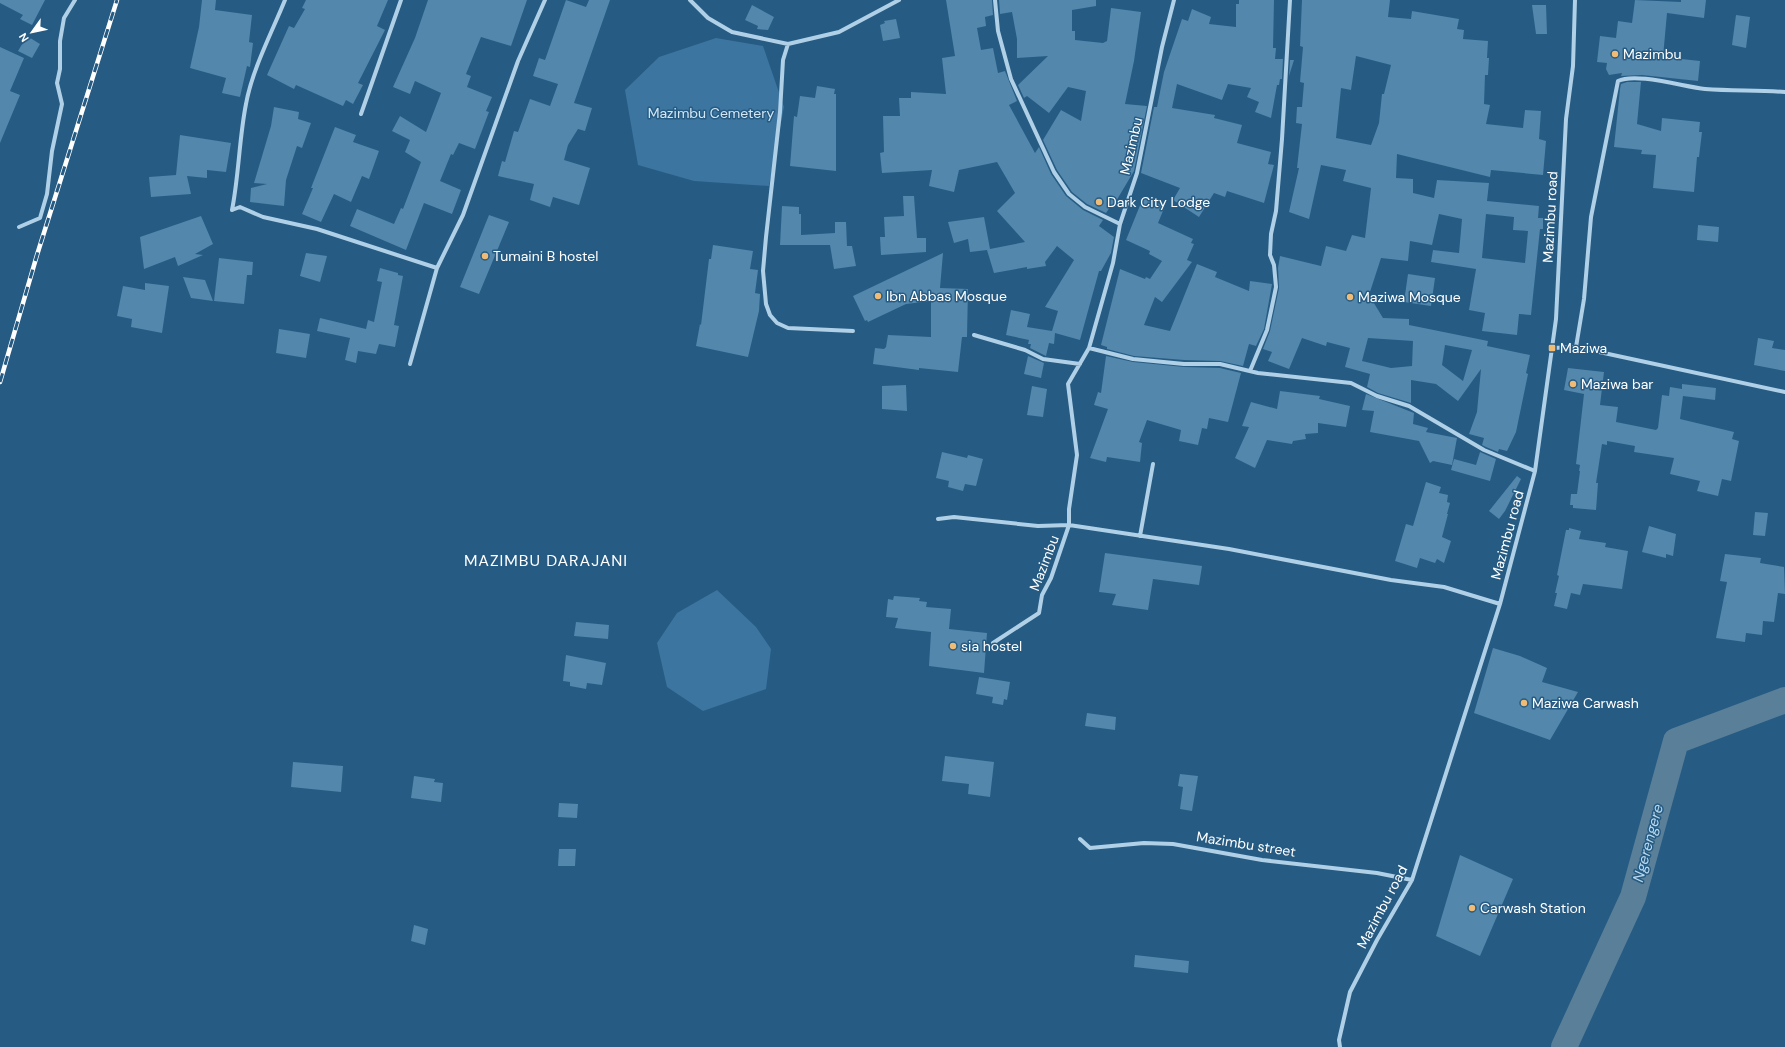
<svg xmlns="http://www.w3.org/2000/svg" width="1785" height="1047" font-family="'DM Sans',sans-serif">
<rect width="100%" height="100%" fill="#265b83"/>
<path fill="#3b75a0" d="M 716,38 L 763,46 L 784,107 L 769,186 L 694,181 L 638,165 L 625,90 L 659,57 Z
M 717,590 L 756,627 L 771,649 L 766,689 L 703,711 L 667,687 L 657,643 L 677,613 Z"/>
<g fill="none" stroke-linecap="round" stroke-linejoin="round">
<path stroke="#597f99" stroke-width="26" d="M 1564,1047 L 1633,897 L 1676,741 L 1785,700"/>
</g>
<path fill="#5387ac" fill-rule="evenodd" d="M 0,0 L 45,0 L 32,25 L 20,19 L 23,15 L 0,3 Z
M 202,0 L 216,0 L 215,10 L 252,15 L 249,42 L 253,43 L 250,67 L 247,66 L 240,97 L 222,93 L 226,78 L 190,68 L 199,27 Z
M 306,0 L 388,0 L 377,26 L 385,30 L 358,83 L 363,85 L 353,104 L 346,100 L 343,106 L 296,85 L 294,89 L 267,75 L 289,26 L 294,28 L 305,9 L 302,8 Z
M 428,0 L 527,0 L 511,46 L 481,37 L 466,74 L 471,76 L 467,87 L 492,97 L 486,111 L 489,112 L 475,149 L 459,143 L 453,155 L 451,154 L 440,181 L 461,190 L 452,214 L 424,203 L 406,250 L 350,226 L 357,209 L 394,224 L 401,208 L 403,209 L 421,162 L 405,152 L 410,140 L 392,131 L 400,116 L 426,132 L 441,93 L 415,81 L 410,94 L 393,87 L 415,38 Z
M 566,0 L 586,7 L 589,0 L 610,0 L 574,103 L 592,108 L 585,131 L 578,129 L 568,145 L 564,160 L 590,168 L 579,205 L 553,197 L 550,207 L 530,200 L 534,184 L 498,176 L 502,161 L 505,162 L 514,131 L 518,132 L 530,99 L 550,106 L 558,84 L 533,76 L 539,58 L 545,60 Z
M 946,0 L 992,0 L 993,15 L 985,17 L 986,26 L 977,28 L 981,50 L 993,48 L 998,73 L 1005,71 L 1017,101 L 1009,105 L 1035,153 L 1039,147 L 1051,174 L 1066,196 L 1083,210 L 1103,220 L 1099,226 L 1114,237 L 1111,253 L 1101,271 L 1099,271 L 1080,340 L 1055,333 L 1054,344 L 1049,343 L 1046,356 L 1030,348 L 1031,344 L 1028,344 L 1029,340 L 1006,335 L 1011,310 L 1030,314 L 1027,327 L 1052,331 L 1058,311 L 1045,307 L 1074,260 L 1057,246 L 1045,262 L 1046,266 L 1027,269 L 1027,267 L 994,273 L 987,250 L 970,252 L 968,239 L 954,243 L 948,222 L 984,217 L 990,249 L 1025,242 L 997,211 L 1015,193 L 997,162 L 959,170 L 954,192 L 929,186 L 932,170 L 882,173 L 880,153 L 884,152 L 883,116 L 900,116 L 899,98 L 911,98 L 911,92 L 946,94 L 942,58 L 955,56 Z
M 999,0 L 1096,0 L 1096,6 L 1072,10 L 1072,31 L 1075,31 L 1075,40 L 1103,43 L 1107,41 L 1111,8 L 1141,12 L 1134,61 L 1125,104 L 1147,106 L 1134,171 L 1112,208 L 1110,207 L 1106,213 L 1087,204 L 1072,192 L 1057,170 L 1043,140 L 1061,110 L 1081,121 L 1086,91 L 1068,87 L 1049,113 L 1027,96 L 1024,98 L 1018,85 L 1048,56 L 1017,58 L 1017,39 L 1012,12 L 1000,14 Z
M 1239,0 L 1274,0 L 1273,48 L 1276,48 L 1275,59 L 1283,59 L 1282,79 L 1280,79 L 1279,85 L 1277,85 L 1271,118 L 1255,112 L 1259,102 L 1247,97 L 1251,88 L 1228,84 L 1222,100 L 1177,84 L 1172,108 L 1215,115 L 1214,118 L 1242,125 L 1237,143 L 1271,152 L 1268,164 L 1274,165 L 1264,203 L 1227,191 L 1225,197 L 1214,193 L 1199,217 L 1173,200 L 1180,188 L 1141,173 L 1154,107 L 1157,107 L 1164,72 L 1182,19 L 1188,21 L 1192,9 L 1211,17 L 1209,24 L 1236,27 L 1236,4 L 1239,4 Z
M 1302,0 L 1390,0 L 1388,17 L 1411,19 L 1412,11 L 1459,19 L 1457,29 L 1464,30 L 1463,39 L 1488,41 L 1487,58 L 1489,58 L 1488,75 L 1485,75 L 1484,104 L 1490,105 L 1486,124 L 1523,128 L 1525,110 L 1541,111 L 1539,139 L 1546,141 L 1543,175 L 1491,170 L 1490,177 L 1397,154 L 1396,178 L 1413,179 L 1413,193 L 1434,198 L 1437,180 L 1489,183 L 1487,201 L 1539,206 L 1538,218 L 1543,218 L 1543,229 L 1540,229 L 1531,315 L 1519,314 L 1517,335 L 1482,331 L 1485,313 L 1469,310 L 1476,269 L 1431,262 L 1433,250 L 1459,253 L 1462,219 L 1439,214 L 1432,245 L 1410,241 L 1408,261 L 1381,258 L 1369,295 L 1383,318 L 1409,319 L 1409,325 L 1488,341 L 1487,346 L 1530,355 L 1526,373 L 1528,374 L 1516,432 L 1507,451 L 1499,449 L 1498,452 L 1486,447 L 1482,445 L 1484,438 L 1469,434 L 1477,412 L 1481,369 L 1458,401 L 1436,384 L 1411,380 L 1411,403 L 1378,393 L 1367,387 L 1370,374 L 1345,367 L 1350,348 L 1327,342 L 1326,346 L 1302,338 L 1289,369 L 1268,361 L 1272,352 L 1263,349 L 1270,331 L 1279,288 L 1278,268 L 1280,256 L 1321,266 L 1326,246 L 1346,251 L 1352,235 L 1365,238 L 1371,188 L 1343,181 L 1346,170 L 1321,165 L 1309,219 L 1289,212 L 1299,168 L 1297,168 L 1302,124 L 1296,123 L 1297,107 L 1302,107 L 1304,83 L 1300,82 L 1303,47 L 1300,46 ZM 1356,56 L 1391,65 L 1384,94 L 1382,94 L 1379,123 L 1371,145 L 1336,138 L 1341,88 L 1351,90 ZM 1486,214 L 1514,217 L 1513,230 L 1528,231 L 1525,263 L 1482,258 ZM 1368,338 L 1413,341 L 1412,366 L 1391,368 L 1362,361 ZM 1445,345 L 1472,350 L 1463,381 L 1442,365 Z
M 1635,0 L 1681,2 L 1681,0 L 1706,0 L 1704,18 L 1667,13 L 1663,57 L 1700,61 L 1698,81 L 1642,75 L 1621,76 L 1622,73 L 1609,75 L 1606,69 L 1607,63 L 1597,62 L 1600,36 L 1616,38 L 1618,21 L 1632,23 Z
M 752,5 L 774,17 L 768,30 L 757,29 L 758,26 L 745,20 Z
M 1532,5 L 1546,5 L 1547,34 L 1536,34 Z
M 1736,15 L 1750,17 L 1746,48 L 1732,45 Z
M 896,19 L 900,38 L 883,41 L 880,25 L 885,23 L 884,21 Z
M 27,36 L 40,44 L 32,58 L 18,51 Z
M 0,47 L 24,58 L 10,91 L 20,95 L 0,143 Z
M 1290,60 L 1294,60 L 1289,76 Z
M 1627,82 L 1641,82 L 1637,124 L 1661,131 L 1662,118 L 1700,122 L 1699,132 L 1702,132 L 1699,157 L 1697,157 L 1694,192 L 1653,188 L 1656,155 L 1641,154 L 1642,150 L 1614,147 L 1620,89 L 1621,84 Z
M 817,86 L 835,89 L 834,94 L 836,94 L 836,171 L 790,166 L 794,116 L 797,117 L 800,96 L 815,98 Z
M 274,107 L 299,112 L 298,119 L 311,123 L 302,148 L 297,146 L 286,180 L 284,206 L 250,202 L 251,188 L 267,184 L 254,183 L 271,126 Z
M 335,127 L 356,135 L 353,142 L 379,151 L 369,179 L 362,176 L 351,202 L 334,194 L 321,222 L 302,214 L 313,188 L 311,188 Z
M 180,135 L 231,143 L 226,172 L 207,170 L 207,178 L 187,176 L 191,194 L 151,197 L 149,177 L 176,175 Z
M 903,196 L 914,196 L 917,238 L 926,238 L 926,252 L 881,255 L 880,237 L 885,237 L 884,217 L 904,216 Z
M 1143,198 L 1165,206 L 1158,223 L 1193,239 L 1191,243 L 1194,244 L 1187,260 L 1192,262 L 1162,302 L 1155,297 L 1144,325 L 1170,331 L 1197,264 L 1217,272 L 1215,277 L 1249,291 L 1250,281 L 1272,284 L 1264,329 L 1256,346 L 1249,344 L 1243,366 L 1220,361 L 1184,360 L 1134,356 L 1107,349 L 1107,347 L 1101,345 L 1120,269 L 1145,279 L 1146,277 L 1150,279 L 1162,261 L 1149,254 L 1150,251 L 1126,240 Z
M 782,206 L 799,207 L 799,214 L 801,214 L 801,235 L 835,233 L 835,222 L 846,222 L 847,246 L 852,246 L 856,266 L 834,269 L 830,245 L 780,245 Z
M 489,215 L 509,222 L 479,294 L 460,287 Z
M 201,216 L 213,244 L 195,254 L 203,255 L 178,266 L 175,257 L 144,269 L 140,237 Z
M 1698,225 L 1719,227 L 1718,242 L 1697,240 Z
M 713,245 L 753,251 L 750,269 L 758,270 L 755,293 L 760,294 L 759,311 L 748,357 L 696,346 L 700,324 L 701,325 L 709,259 L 711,259 Z
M 306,253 L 327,256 L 320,282 L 300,276 Z
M 943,253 L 940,288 L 968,289 L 967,337 L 962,337 L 958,372 L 919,368 L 919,370 L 873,364 L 875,348 L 884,349 L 886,347 L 888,335 L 931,337 L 931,301 L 906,304 L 868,322 L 867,320 L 865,321 L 853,296 Z
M 219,258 L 253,262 L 252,275 L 247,275 L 244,304 L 214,301 Z
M 380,268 L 398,273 L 398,275 L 403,276 L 394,325 L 399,326 L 395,347 L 379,344 L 376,354 L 358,351 L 356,363 L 345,360 L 350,338 L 317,331 L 320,318 L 366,329 L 368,320 L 374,322 L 382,282 L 377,281 Z
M 1408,274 L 1435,278 L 1431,306 L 1404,302 Z
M 183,277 L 205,280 L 213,301 L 191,298 Z
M 145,283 L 169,286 L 162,333 L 131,327 L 132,319 L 117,316 L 123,286 L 145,290 Z
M 279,329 L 310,334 L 306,358 L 276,353 Z
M 1758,338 L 1774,341 L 1772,348 L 1785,350 L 1785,371 L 1754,365 Z
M 1028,356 L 1044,363 L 1041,378 L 1024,374 Z
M 1106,356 L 1133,362 L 1184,367 L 1220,368 L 1241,373 L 1228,422 L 1209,418 L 1207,429 L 1202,428 L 1198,445 L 1179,441 L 1181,430 L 1147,420 L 1139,442 L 1142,443 L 1140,462 L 1107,457 L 1106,462 L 1090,458 L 1108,409 L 1094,405 L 1098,392 L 1101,393 Z
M 1568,368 L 1604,372 L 1600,405 L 1618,407 L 1616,422 L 1656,430 L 1658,428 L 1662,395 L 1669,396 L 1670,387 L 1682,389 L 1682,384 L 1716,388 L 1715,400 L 1683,396 L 1680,419 L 1734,432 L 1732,439 L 1739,441 L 1731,481 L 1722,479 L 1718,496 L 1697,491 L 1700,481 L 1670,474 L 1674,458 L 1634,452 L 1635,446 L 1607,441 L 1607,445 L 1602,444 L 1596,483 L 1598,483 L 1596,510 L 1573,508 L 1573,505 L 1570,505 L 1571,494 L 1577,494 L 1580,471 L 1579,471 L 1580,465 L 1576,464 L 1584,394 L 1564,390 Z
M 906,385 L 907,411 L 882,409 L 882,386 Z
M 1032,386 L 1047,389 L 1043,417 L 1027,415 Z
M 1280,391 L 1320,396 L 1319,399 L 1350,406 L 1346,427 L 1318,423 L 1318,433 L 1305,434 L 1306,439 L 1293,441 L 1292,444 L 1267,440 L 1255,468 L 1235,458 L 1249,427 L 1242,426 L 1251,402 L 1277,409 Z
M 1366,394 L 1414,413 L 1413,424 L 1428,428 L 1426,432 L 1457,438 L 1452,465 L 1433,461 L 1430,463 L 1419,441 L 1370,432 L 1374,411 L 1362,410 Z
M 942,452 L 967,458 L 968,455 L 983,459 L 976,486 L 965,484 L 963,491 L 948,487 L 949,481 L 936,478 Z
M 1480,452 L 1496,459 L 1490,481 L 1451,470 L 1454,459 L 1476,465 Z
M 1517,476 L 1521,479 L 1505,511 L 1499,519 L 1489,511 Z
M 1426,482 L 1441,487 L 1439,493 L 1448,495 L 1447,502 L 1450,503 L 1447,514 L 1448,514 L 1442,537 L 1451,541 L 1444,563 L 1437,559 L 1435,563 L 1420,558 L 1417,568 L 1395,561 L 1406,524 L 1413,526 Z
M 1755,512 L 1768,513 L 1765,536 L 1753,535 Z
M 1649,526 L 1676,534 L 1673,556 L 1666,554 L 1666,558 L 1642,552 Z
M 1569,528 L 1581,531 L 1579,539 L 1606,543 L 1605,547 L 1628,551 L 1622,589 L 1583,584 L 1580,595 L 1571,593 L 1567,609 L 1554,606 L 1557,593 L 1555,593 L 1559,576 L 1557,575 L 1566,530 L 1569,530 Z
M 1105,553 L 1202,566 L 1199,585 L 1153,579 L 1148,610 L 1112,605 L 1116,594 L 1099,592 Z
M 1725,554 L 1761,558 L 1760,563 L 1784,567 L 1785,594 L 1778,593 L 1774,622 L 1763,621 L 1762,635 L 1746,633 L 1745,642 L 1716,638 L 1727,582 L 1720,581 Z
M 894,596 L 920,598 L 919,601 L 927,602 L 926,607 L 951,609 L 949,629 L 987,633 L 984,673 L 929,666 L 931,632 L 895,628 L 898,618 L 886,617 L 888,599 L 893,600 Z
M 576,622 L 609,625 L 608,639 L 574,636 Z
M 1493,648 L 1520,656 L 1547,668 L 1542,682 L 1578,692 L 1550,740 L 1474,713 Z
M 566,655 L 606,663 L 602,685 L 587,683 L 586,689 L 570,686 L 570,682 L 563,681 Z
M 979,677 L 1010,682 L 1007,700 L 1004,699 L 1003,705 L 992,703 L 993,697 L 976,694 Z
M 1087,713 L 1116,717 L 1115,730 L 1085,726 Z
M 945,756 L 994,762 L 990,797 L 968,794 L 969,784 L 942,781 Z
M 293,762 L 343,766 L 341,792 L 291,787 Z
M 1180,774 L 1198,776 L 1192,811 L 1180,809 L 1183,787 L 1178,786 Z
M 414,776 L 435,779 L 434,782 L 443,783 L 441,802 L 411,798 Z
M 559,803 L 578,804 L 577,818 L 558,817 Z
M 559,849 L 576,849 L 575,866 L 558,866 Z
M 1460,855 L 1513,879 L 1480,956 L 1436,936 Z
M 414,925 L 428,929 L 425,945 L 411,941 Z
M 1135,955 L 1189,961 L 1188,973 L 1134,967 Z"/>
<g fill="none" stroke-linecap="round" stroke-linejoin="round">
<path stroke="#afd0e7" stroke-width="4" d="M 690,0 L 708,18 L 732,32 L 788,44 L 839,32 L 899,0
M 995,0 L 998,31 L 1011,79 L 1054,172 L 1069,194 L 1085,207 L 1120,224
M 1174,0 L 1162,47 L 1137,173 L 1120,224 L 1113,263 L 1089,348 L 1068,384 L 1077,455 L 1069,509 L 1069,525 L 1229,549 L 1391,580 L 1444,587 L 1500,604
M 788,44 L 783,60 L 780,112 L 766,237 L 763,271 L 766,304 L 770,315 L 777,323 L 788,328 L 853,331
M 361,114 L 401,0
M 232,210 C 239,175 239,139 246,104 C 252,70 272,32 285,0
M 232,210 L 240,207 L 263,217 L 317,229 L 437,268
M 19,227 L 40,218 L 47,194 L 52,151 L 62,104 L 57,83 L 60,69 L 60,41 L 64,18 L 75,0
M 974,335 L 1025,350 L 1043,359 L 1080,364
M 1576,347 L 1584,299 L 1591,217 L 1618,81 C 1636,72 1684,87 1705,89 C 1732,91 1758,90 1785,92
M 1089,348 L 1133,359 L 1184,364 L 1220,364 L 1258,373 L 1351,383 L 1377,396 L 1409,406 L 1484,450 L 1535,471
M 1552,348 L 1576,347 L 1785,392
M 410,364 L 437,268 L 463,215 L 518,61 L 545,0
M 1250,371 L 1267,330 L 1276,287 L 1274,265 L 1270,255 L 1271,234 L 1276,211 L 1282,139 L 1290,0
M 938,519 L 954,517 L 1038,526 L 1069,525 L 1051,578 L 1042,595 L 1039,613 L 993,643
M 1140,536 L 1153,464
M 1080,839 L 1090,848 L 1144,843 L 1173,844 L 1262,860 L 1377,873 L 1412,880
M 1340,1047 L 1339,1040 L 1350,992 L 1377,940 L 1412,880 L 1500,604 L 1535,471 L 1556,319 L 1566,119 L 1573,66 L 1575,0"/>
<defs>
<path id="rail" d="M 0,382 L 37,255 L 117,0"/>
</defs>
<use href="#rail" stroke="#fff" stroke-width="4.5"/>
<use href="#rail" stroke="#265b83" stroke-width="3" stroke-dasharray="9" stroke-linecap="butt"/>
</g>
<g fill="#f0bb74" stroke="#265b83" stroke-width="1.5">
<circle cx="1615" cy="54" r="4"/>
<circle cx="1099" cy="202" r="4"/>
<circle cx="485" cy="256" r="4"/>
<circle cx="878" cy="296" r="4"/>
<circle cx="1350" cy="297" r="4"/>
<rect x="1548" y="344" width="8" height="8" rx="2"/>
<circle cx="1573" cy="384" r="4"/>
<circle cx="953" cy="646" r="4"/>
<circle cx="1524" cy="703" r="4"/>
<circle cx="1472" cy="908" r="4"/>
</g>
<g text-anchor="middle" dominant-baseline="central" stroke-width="3" stroke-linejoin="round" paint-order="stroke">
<g font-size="14" fill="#fff" stroke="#265b83" text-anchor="start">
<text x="1623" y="54">Mazimbu</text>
<text x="1107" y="202">Dark City Lodge</text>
<text x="493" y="256">Tumaini B hostel</text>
<text x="886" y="296">Ibn Abbas Mosque</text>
<text x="1358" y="297">Maziwa Mosque</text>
<text x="1560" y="348">Maziwa</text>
<text x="1581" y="384">Maziwa bar</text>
<text x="961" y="646">sia hostel</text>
<text x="1532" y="703">Maziwa Carwash</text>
<text x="1480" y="908">Carwash Station</text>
</g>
<g font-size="14" fill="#d2e7f6" stroke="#265b83">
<text x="711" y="113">Mazimbu Cemetery</text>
</g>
<g font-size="14" fill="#fff" stroke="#265b83">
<text transform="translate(1131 146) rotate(-77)">Mazimbu</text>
<text transform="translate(1550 217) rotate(-87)">Mazimbu road</text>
<text transform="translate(1507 535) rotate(-75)">Mazimbu road</text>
<text transform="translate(1044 563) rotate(-69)">Mazimbu</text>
<text transform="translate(1246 844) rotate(9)">Mazimbu street</text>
<text transform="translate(1382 907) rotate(-62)">Mazimbu road</text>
</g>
<g font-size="15" font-style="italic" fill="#bad9ee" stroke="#265b83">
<text transform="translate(1648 843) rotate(-75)">Ngerengere</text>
</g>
<g font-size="16" letter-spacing="1" fill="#fff" stroke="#265b83">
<text x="546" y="560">MAZIMBU DARAJANI</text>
</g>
</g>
<g transform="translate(32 32) rotate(237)" stroke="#265b83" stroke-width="3" paint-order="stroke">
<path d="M0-3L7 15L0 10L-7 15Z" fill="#ffffff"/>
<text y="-6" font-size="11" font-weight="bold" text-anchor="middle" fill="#ffffff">N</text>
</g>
</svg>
